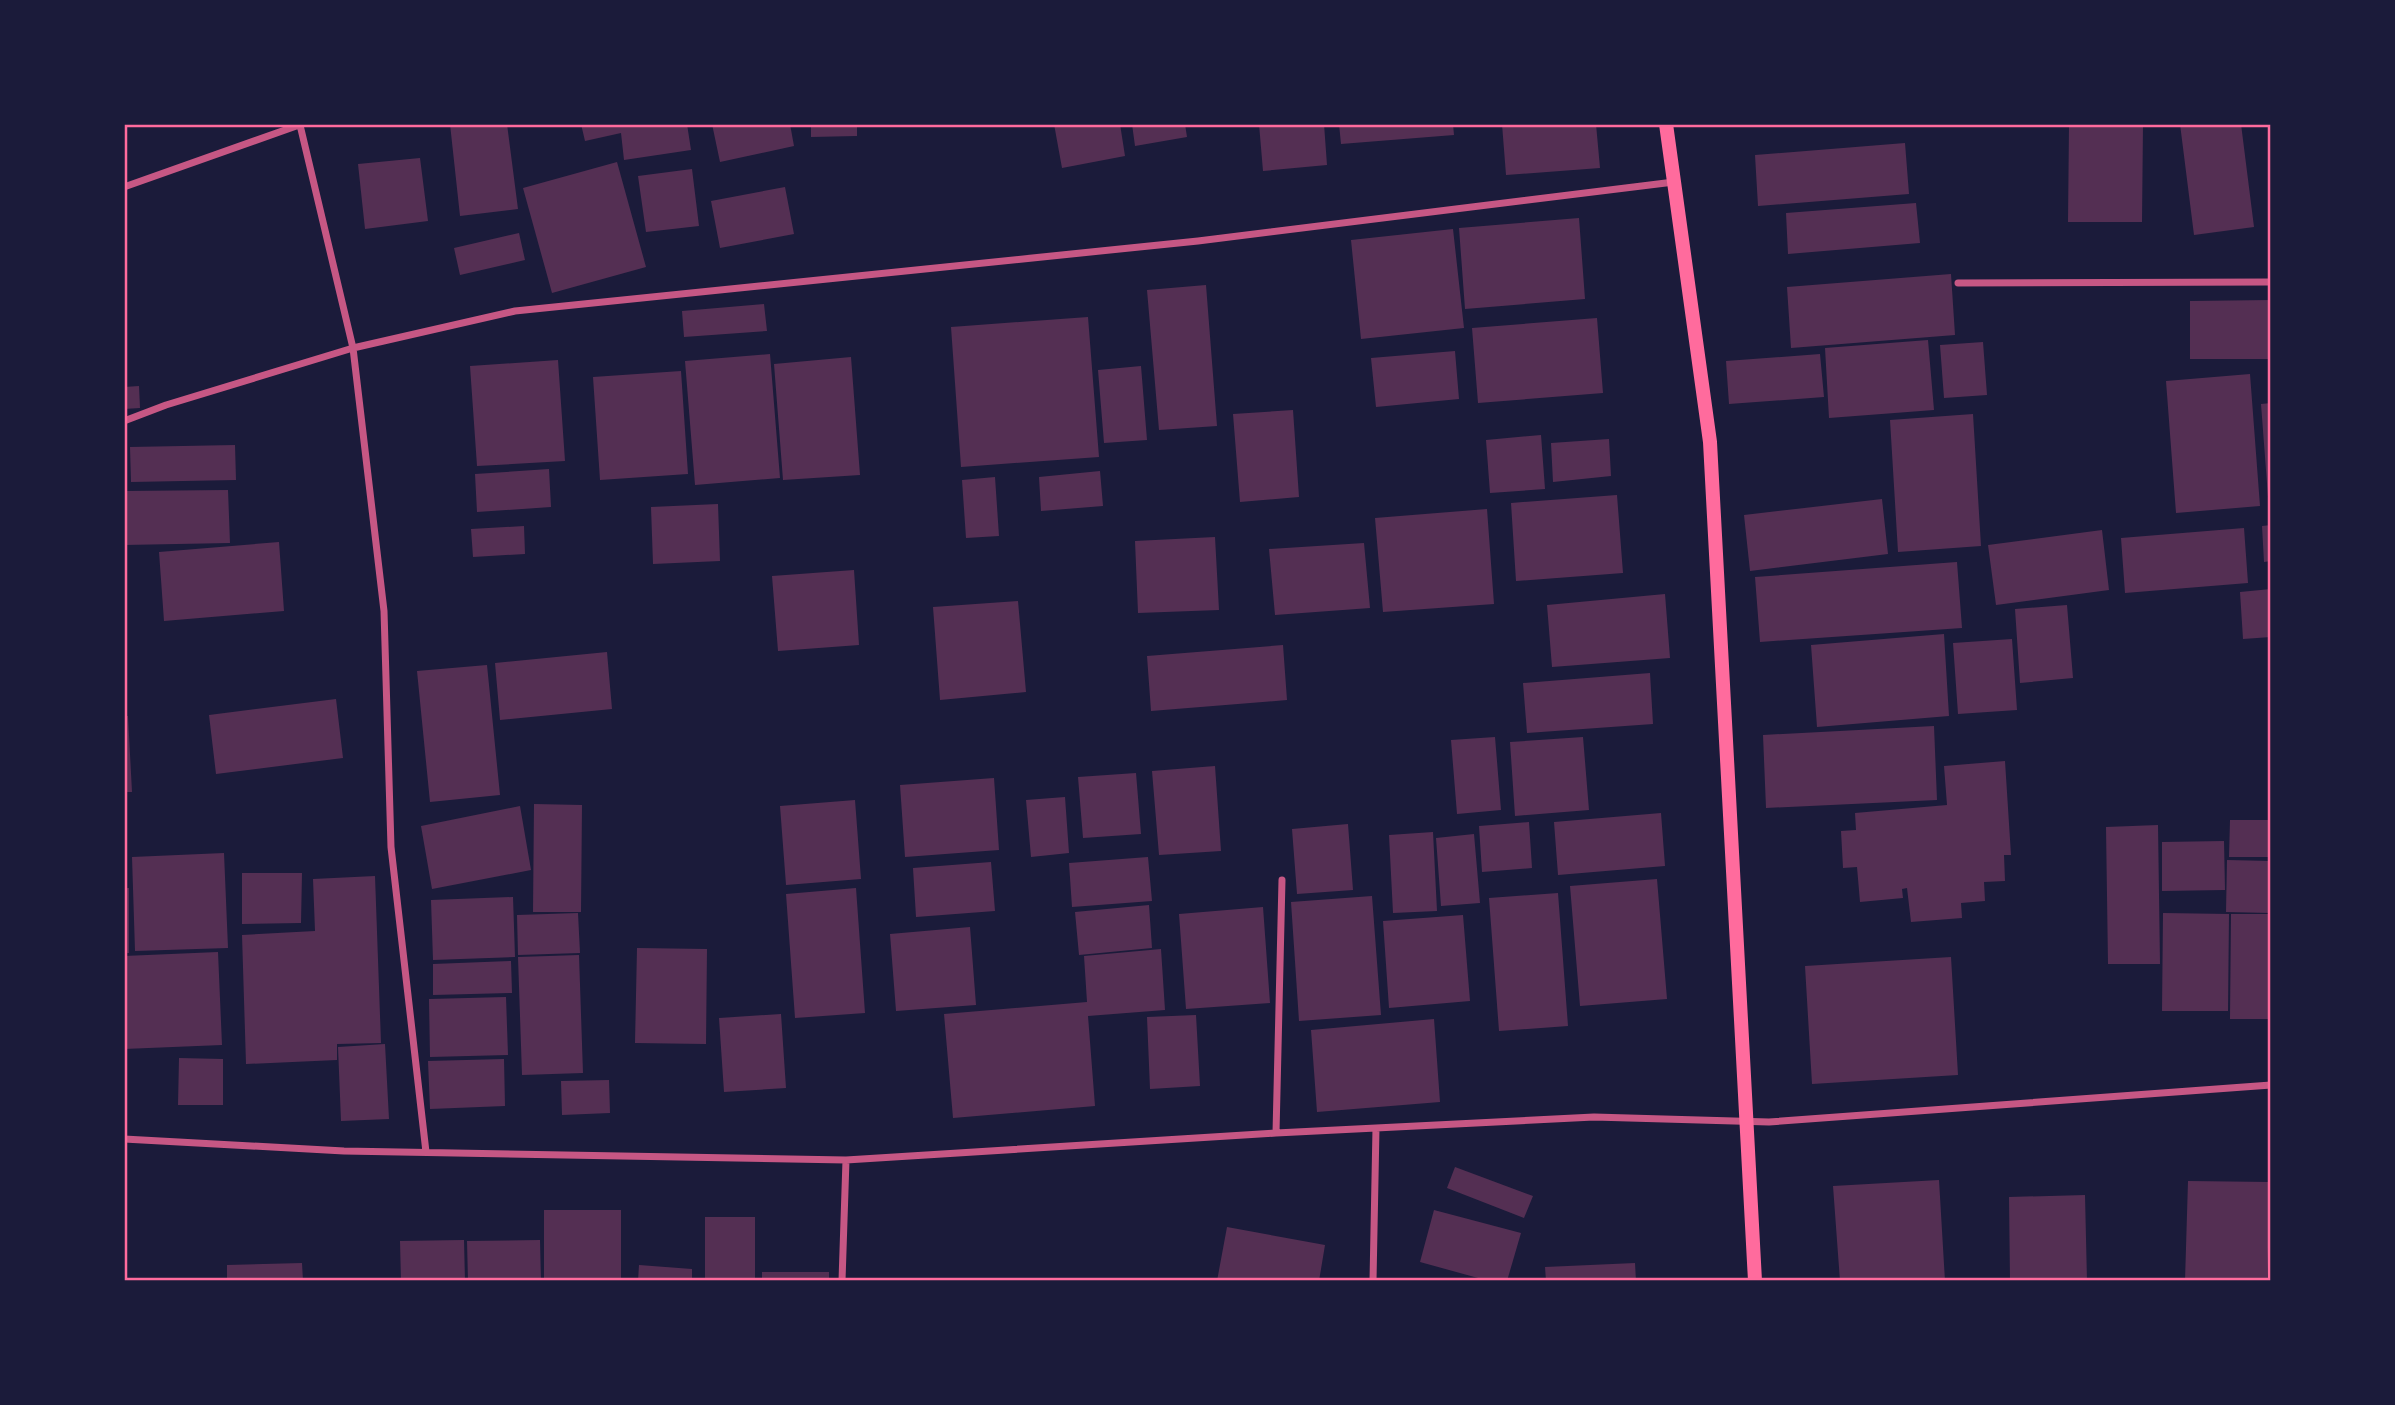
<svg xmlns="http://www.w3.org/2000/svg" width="2395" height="1405" font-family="Cabin,sans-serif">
<rect width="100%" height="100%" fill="#1b1b3a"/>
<path fill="#542f53" d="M 450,124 L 507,124 L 518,209 L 460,216 Z
M 581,124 L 687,124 L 691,150 L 624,160 L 621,133 L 585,141 Z
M 712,124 L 790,124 L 794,146 L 720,162 Z
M 811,124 L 857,124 L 857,136 L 811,137 Z
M 1054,124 L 1120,124 L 1125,156 L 1062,168 Z
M 1132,124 L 1185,124 L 1187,137 L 1135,146 Z
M 1259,124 L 1324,124 L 1327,165 L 1263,171 Z
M 1339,124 L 1453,124 L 1454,135 L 1341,144 Z
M 1502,124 L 1596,124 L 1600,168 L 1506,175 Z
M 2069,124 L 2143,124 L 2142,222 L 2068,222 Z
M 2180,124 L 2241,124 L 2254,227 L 2194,235 Z
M 1905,143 L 1909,194 L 1758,206 L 1755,155 Z
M 420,158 L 428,221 L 365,229 L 358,164 Z
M 617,162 L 646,267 L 552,293 L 523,188 Z
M 692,169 L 699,226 L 646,232 L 638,176 Z
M 785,187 L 794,234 L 720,248 L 711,201 Z
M 1916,203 L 1920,243 L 1788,254 L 1786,213 Z
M 1579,218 L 1585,299 L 1465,309 L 1459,228 Z
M 1453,229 L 1464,328 L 1361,339 L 1351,240 Z
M 519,233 L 525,260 L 460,275 L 454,248 Z
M 1951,274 L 1955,335 L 1791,348 L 1787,287 Z
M 1206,285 L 1217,426 L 1159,430 L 1147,290 Z
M 2271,300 L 2271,359 L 2190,359 L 2190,301 Z
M 764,304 L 767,331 L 684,337 L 682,311 Z
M 1088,317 L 1099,457 L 961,467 L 951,327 Z
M 1597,318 L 1603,393 L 1478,403 L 1472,328 Z
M 1928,340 L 1934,410 L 1829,418 L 1825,348 Z
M 1983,342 L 1987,395 L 1944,398 L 1940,345 Z
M 1455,351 L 1459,399 L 1376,407 L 1371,358 Z
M 770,354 L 780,478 L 695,485 L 685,361 Z
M 1820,354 L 1824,397 L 1729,404 L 1726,361 Z
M 851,357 L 860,475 L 783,480 L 774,364 Z
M 558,360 L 565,461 L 477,466 L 470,366 Z
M 1141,366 L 1147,440 L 1104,443 L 1098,370 Z
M 681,371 L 688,474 L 600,480 L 593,377 Z
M 2250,374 L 2260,506 L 2176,513 L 2166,381 Z
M 139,386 L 140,408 L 124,409 L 124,387 Z
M 2271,403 L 2271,510 L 2269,510 L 2261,404 Z
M 1293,410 L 1299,497 L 1240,502 L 1233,414 Z
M 1973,414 L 1981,546 L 1898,552 L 1890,420 Z
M 1541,435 L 1545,489 L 1490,493 L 1486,440 Z
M 1609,439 L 1611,476 L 1553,482 L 1551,443 Z
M 235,445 L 236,480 L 131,482 L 130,447 Z
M 549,469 L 551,507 L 477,512 L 475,474 Z
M 1100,471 L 1103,506 L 1041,511 L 1039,477 Z
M 995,477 L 999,536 L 966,538 L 962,480 Z
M 228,490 L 230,543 L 124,545 L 124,491 Z
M 1617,495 L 1623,573 L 1516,581 L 1511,503 Z
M 1882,499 L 1888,554 L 1750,571 L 1744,515 Z
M 718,504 L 720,561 L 653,564 L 651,507 Z
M 1487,509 L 1494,604 L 1383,612 L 1375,518 Z
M 2271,525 L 2271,561 L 2264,562 L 2262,526 Z
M 524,526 L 525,554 L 473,557 L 471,529 Z
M 2244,528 L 2248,583 L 2125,593 L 2121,538 Z
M 2102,530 L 2109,590 L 1996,605 L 1988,545 Z
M 1215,537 L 1219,610 L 1138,613 L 1135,541 Z
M 279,542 L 284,611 L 164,621 L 159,552 Z
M 1364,543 L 1370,608 L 1275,615 L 1269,549 Z
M 1957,562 L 1962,628 L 1760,642 L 1755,577 Z
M 854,570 L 859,645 L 778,651 L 772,576 Z
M 2271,589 L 2271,637 L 2243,639 L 2240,592 Z
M 1665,594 L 1670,658 L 1552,667 L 1547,605 Z
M 1018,601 L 1026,692 L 940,700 L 933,607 Z
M 2067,605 L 2073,678 L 2020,683 L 2015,609 Z
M 1944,634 L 1949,716 L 1817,727 L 1811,645 Z
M 2012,639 L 2017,710 L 1958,714 L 1953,643 Z
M 1283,645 L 1287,700 L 1151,711 L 1147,656 Z
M 607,652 L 612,709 L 500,720 L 495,663 Z
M 487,665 L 500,795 L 430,802 L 417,671 Z
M 1650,673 L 1653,724 L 1527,733 L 1523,683 Z
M 336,699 L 343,758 L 216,774 L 209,715 Z
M 124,716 L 128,716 L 132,792 L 124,792 Z
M 1934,726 L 1937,800 L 1766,808 L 1763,735 Z
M 1495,737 L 1501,810 L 1457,814 L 1451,740 Z
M 1583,737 L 1589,810 L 1515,816 L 1510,742 Z
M 2005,761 L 2011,855 L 2004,855 L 2005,881 L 1984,882 L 1985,901 L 1961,903 L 1962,918 L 1911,922 L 1907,888 L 1902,889 L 1903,898 L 1860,902 L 1857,867 L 1843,868 L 1841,831 L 1856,830 L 1855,813 L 1947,805 L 1944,766 Z
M 1215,766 L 1221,851 L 1159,855 L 1152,771 Z
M 1136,773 L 1141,834 L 1083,838 L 1078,777 Z
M 994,778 L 999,850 L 905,857 L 900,785 Z
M 1065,797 L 1069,853 L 1031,857 L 1026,800 Z
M 855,800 L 861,879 L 786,885 L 780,806 Z
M 534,804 L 582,805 L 581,912 L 533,912 Z
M 520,806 L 531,870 L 432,889 L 421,826 Z
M 1661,813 L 1665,866 L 1558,875 L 1554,822 Z
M 2230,820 L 2271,820 L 2271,857 L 2229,857 Z
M 1529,822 L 1532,868 L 1482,872 L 1479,826 Z
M 1348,824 L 1353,890 L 1297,894 L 1292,829 Z
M 2158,825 L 2160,964 L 2108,964 L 2106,827 Z
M 1433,832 L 1437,911 L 1393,913 L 1389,835 Z
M 1474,834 L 1480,903 L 1441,906 L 1436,838 Z
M 2224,841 L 2225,890 L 2162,891 L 2162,842 Z
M 224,853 L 228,948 L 135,951 L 132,857 Z
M 1148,857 L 1152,901 L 1072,907 L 1069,863 Z
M 2227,860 L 2271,861 L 2271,913 L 2226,912 Z
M 991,862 L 995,911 L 916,917 L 913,868 Z
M 242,873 L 302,873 L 301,923 L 242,924 Z
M 375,876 L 381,1043 L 337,1044 L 337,1060 L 246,1064 L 242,935 L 315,931 L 313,879 Z
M 1657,879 L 1667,999 L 1580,1006 L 1570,886 Z
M 124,888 L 129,888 L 129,953 L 124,953 Z
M 856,888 L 865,1013 L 795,1018 L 786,894 Z
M 1558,893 L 1568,1026 L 1499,1031 L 1489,898 Z
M 1372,896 L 1381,1015 L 1299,1021 L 1291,902 Z
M 513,897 L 515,957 L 433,960 L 431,900 Z
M 1149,905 L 1152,948 L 1079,955 L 1075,912 Z
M 1263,907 L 1270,1003 L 1186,1009 L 1179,914 Z
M 578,913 L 580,953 L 518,955 L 517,915 Z
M 2163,913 L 2229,914 L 2228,1011 L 2162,1011 Z
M 2231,914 L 2271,914 L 2271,1019 L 2230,1019 Z
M 1463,915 L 1470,1001 L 1389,1008 L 1383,921 Z
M 970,927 L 976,1005 L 896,1011 L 890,934 Z
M 637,948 L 707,949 L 706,1044 L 635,1043 Z
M 1161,949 L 1165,1010 L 1088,1016 L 1095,1106 L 953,1118 L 944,1014 L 1087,1002 L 1084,956 Z
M 218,952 L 222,1045 L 124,1049 L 124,956 Z
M 579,955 L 583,1073 L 522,1075 L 518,957 Z
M 1951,957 L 1958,1075 L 1812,1084 L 1805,966 Z
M 511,961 L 512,993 L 433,995 L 433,964 Z
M 506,997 L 508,1055 L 430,1057 L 429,999 Z
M 781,1014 L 786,1088 L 724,1092 L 719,1018 Z
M 1196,1015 L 1200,1086 L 1150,1089 L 1147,1017 Z
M 1434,1019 L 1440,1102 L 1317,1112 L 1311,1030 Z
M 385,1044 L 389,1119 L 341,1121 L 338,1047 Z
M 179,1058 L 223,1059 L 223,1105 L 178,1105 Z
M 504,1059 L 505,1106 L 430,1109 L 428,1061 Z
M 609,1080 L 610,1113 L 562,1115 L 561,1081 Z
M 1455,1167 L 1533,1196 L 1524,1218 L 1447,1188 Z
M 1939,1180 L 1945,1281 L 1840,1281 L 1833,1186 Z
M 2188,1181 L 2270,1182 L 2267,1281 L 2185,1281 Z
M 2085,1195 L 2087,1281 L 2010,1281 L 2009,1197 Z
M 544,1210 L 621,1210 L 621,1281 L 544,1281 Z
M 1434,1210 L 1521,1233 L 1507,1281 L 1489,1281 L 1420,1262 Z
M 705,1217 L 755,1217 L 755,1281 L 705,1281 Z
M 1227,1227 L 1325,1245 L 1319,1281 L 1217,1281 Z
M 464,1240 L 465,1281 L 401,1281 L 400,1241 Z
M 540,1240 L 541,1281 L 468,1281 L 467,1241 Z
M 302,1263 L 303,1281 L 227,1281 L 227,1265 Z
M 1635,1263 L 1636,1281 L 1546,1281 L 1545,1267 Z
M 639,1265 L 692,1269 L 692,1281 L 638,1281 Z
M 762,1272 L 829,1272 L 829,1281 L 762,1281 Z"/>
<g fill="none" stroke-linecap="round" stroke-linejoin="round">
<path stroke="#c65784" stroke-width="7" d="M 300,125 L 353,348 L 384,611 L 391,847 L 426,1152
M 124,187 L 302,124
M 1958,283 L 2271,282
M 124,421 L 166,405 L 353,348 L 515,311 L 1198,241 L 1674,182
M 1276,1133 L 1282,880
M 124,1139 L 344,1151 L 846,1160 L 1276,1133 L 1594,1117 L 1769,1122 L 2271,1085
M 842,1281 L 846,1160
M 1373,1281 L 1376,1128"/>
<path stroke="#ff6b9d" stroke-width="14" d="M 1666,124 L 1710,442 L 1755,1281"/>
</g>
<rect width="2395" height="1405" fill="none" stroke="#1b1b3a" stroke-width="252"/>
<rect x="126" y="126" width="2143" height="1153" fill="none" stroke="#ff6b9d" stroke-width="2.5"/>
</svg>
